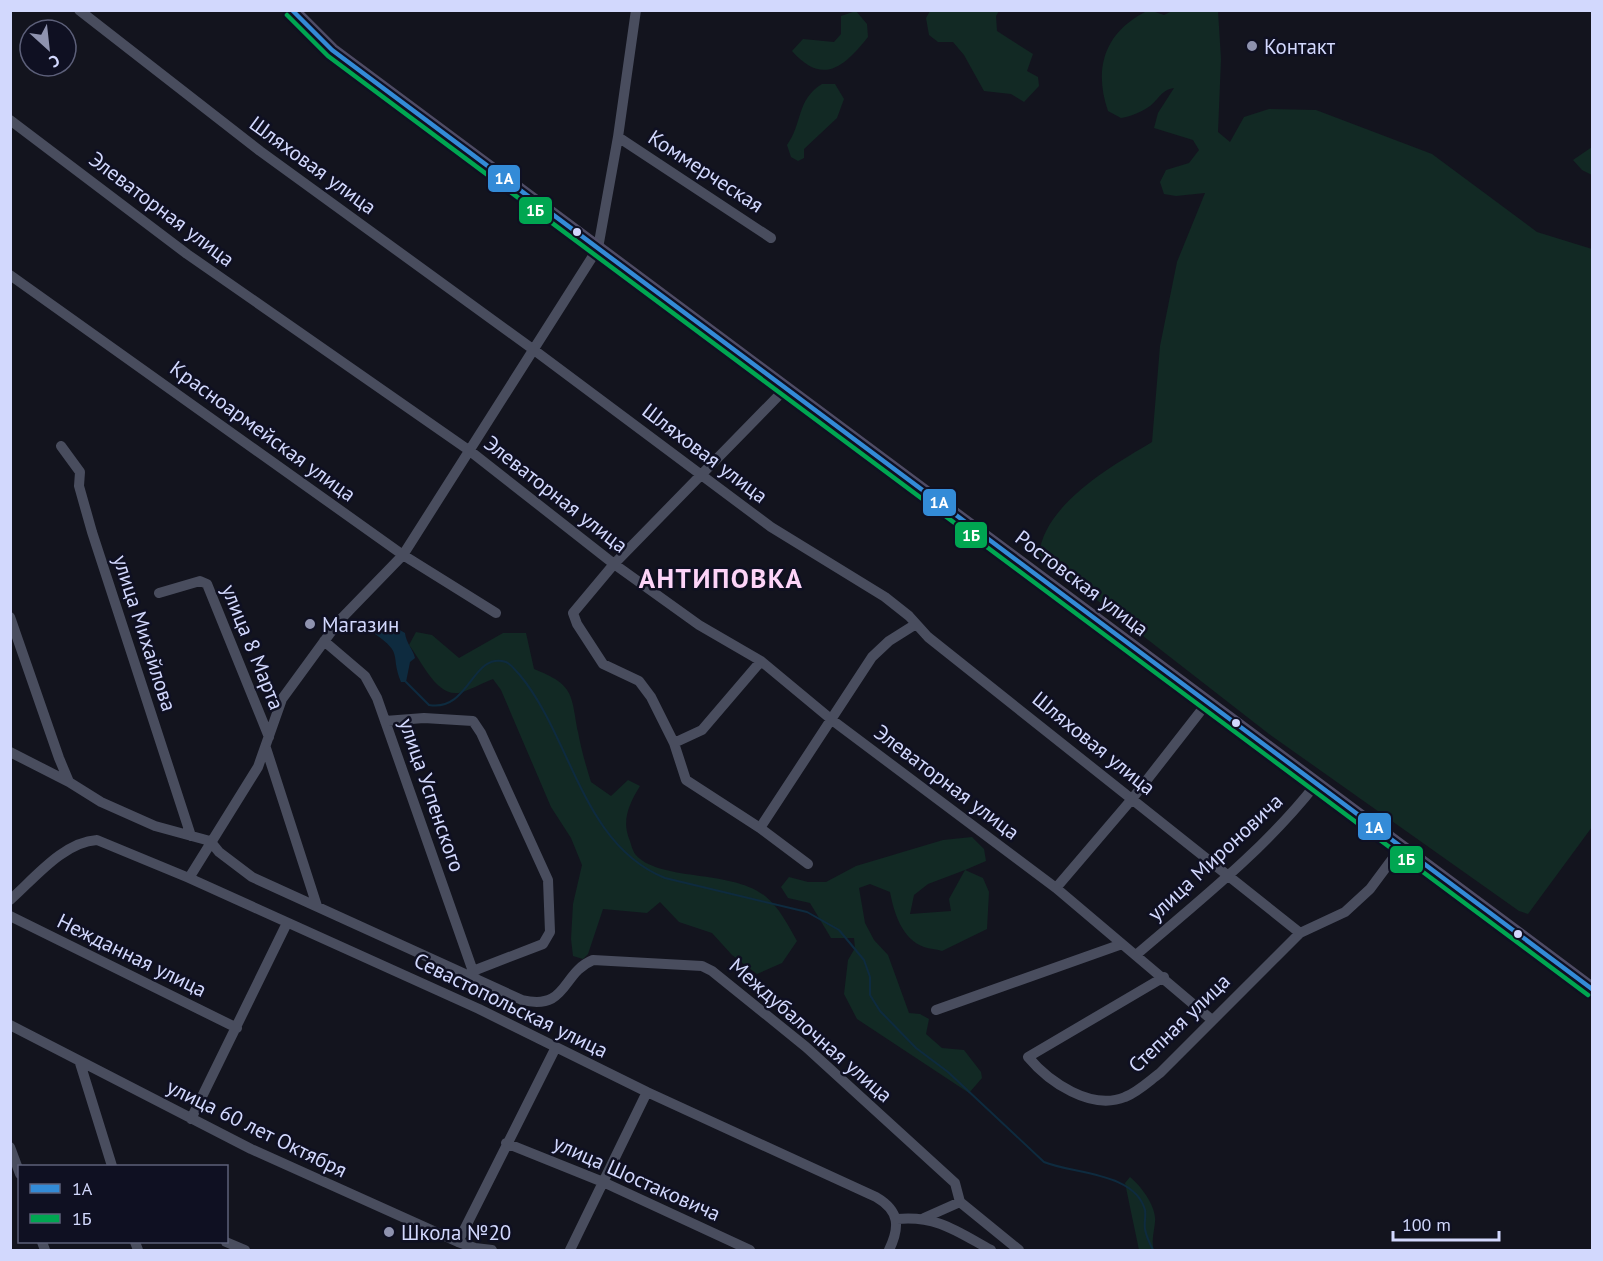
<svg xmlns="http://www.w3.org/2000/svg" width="1603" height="1261" font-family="'PT Sans',sans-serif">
<rect width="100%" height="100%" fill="#13141e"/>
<path fill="#122924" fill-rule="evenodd" d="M 1149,10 L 1164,15 L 1172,11 L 1218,11 L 1221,59 L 1218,132 L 1230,142 L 1244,117 L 1269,109 L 1316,110 L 1432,154 L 1537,232 L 1592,249 L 1592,827 L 1528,914 L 1519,911 L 1269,734 L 1039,555 C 1044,504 1112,466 1152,442 L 1160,346 L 1177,262 L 1205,193 L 1176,196 L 1164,194 L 1160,182 L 1166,170 L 1189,163 L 1199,150 L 1193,140 L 1154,128 L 1158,113 L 1174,88 C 1161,90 1159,99 1150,106 C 1141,112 1132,116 1121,118 L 1108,111 C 1093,67 1105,31 1149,10 Z
M 856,11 L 867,24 L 868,37 C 844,67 823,86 792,51 L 803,39 L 834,42 L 841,34 L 841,16 Z
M 930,11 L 999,11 L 996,16 L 997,31 L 1033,54 L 1027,71 L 1038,77 L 1039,86 L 1024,102 L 1011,94 L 984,91 L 964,55 L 953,42 L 938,42 L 929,35 L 926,18 Z
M 822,84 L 835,84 L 844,99 L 837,118 L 804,149 L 804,158 L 798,161 L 791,157 L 787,145 C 803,123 796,100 822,84 Z
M 1592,147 L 1592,175 L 1582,170 L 1573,160 Z
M 416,632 L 432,635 L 459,658 L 503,633 L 526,633 L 534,669 C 574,685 571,693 578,732 C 581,749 586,766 591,782 L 611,796 L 628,780 L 640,786 C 629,804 621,821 630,841 C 631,845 633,851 635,854 C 658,882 731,869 765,896 C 779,907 788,925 797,941 L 782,963 L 757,974 L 732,955 L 712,933 L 679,922 L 660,902 L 647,913 L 603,909 L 588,954 L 583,959 L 573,956 L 571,939 L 573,904 L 582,865 L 571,838 L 551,807 L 501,690 L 493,679 C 484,682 465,693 457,693 C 435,695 420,658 409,645 Z
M 972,837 L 984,849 L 986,861 L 965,870 L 983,878 L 989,892 L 987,929 L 942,951 C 936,949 930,949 924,947 C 902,939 894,913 890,892 L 870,884 L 859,888 L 865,923 L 874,940 L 888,955 L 909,1013 L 920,1014 L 929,1019 L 926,1034 L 942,1048 L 964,1050 L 981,1072 L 982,1078 L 969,1093 L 857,1019 L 844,994 L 848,960 L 855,948 L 854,938 L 831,938 L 810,903 L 788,898 L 781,887 L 789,877 L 808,882 L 826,882 L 856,866 L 943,840 ZM 965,870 L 949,899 L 951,911 L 910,914 L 914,895 L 928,884 Z
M 1130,1177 C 1141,1186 1157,1207 1155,1222 C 1154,1233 1151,1240 1154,1250 L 1139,1250 L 1125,1183 Z"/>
<path fill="#0e2b3f" d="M 384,621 L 405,633 C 406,643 413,649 415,658 L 410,662 L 406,682 L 401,682 C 390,655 404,654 375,634 L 373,625 Z"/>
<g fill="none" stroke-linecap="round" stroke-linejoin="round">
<path stroke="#0e2b3f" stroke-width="2" d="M 406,682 L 429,705 C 470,712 472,651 506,662 C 511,664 515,670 519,674 C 572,737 581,844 665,878 L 807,912 L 839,930 L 864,960 L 870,977 L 870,995 L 880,1011 L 916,1048 L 948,1072 L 1044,1162 C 1072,1174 1135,1172 1145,1210 C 1146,1216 1144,1223 1145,1229 C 1146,1236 1150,1244 1153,1250"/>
<path stroke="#494d5e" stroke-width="10" d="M 79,10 L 260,151 L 534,350 L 771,527 L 885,597 L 909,616 L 928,637 L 1300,933
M 10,120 L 187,254 L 470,451 L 614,564 L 699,625 L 761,661 L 832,720 L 1056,888 L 1212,1020
M 618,137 L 771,238
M 10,275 L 403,555 L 496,613
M 786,388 L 614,564 L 573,613 L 577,624 L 603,664 L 639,681 L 651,697 L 674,743 L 686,780 L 760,828 L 808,864
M 61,446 L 80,472 L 79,486 L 92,532 L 191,836
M 159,593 L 200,581 L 207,584 L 269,737
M 10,617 L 59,758 L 69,782 L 101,802 L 155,826 L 210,841 L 219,852 L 252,877 L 522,1000 C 568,1011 561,973 593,960 L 702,966 L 712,971 L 806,1047 L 955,1183 L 960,1202
M 324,641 L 365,676 L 377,698 L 475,977
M 385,721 L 424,718 L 473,721 L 481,733 L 548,880 L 550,932 L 543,944 L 473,971
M 674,743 L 702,730 L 761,661
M 266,748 L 317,906
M 10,752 L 69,782
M 760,828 L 872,657 L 889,641 L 916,624
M 189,878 L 258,767 L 282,699 L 339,621 L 403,555 L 598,248 L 618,137 L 636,10
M 1056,888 L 1132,799 L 1207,703
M 10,900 C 34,879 63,842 97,840 L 189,878 L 479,1009 L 647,1092 L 876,1197 C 900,1211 900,1227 889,1250
M 10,916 L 237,1028
M 1136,955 C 1199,901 1265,849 1316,784
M 1164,977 L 1028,1057 C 1049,1082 1091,1111 1125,1097 C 1138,1092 1149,1081 1160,1073 L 1300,933 L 1345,912 L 1370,889 L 1402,846
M 936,1010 L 1122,944
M 10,1025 L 251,1149 L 458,1242 L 475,1248 L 492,1250
M 80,1063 L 112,1166
M 191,1119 L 287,923
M 506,1143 L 603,1182 L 750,1250
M 10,1147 L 20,1174
M 960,1202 L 1019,1250
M 924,1218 L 960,1202
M 897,1219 C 937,1215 958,1232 991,1250
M 42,1242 L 45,1250
M 135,1242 L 138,1250
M 226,1242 L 245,1250
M 458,1242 L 556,1047
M 570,1250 L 647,1092"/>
<path stroke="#4f4c65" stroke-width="14" d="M 292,10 L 332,50 L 1592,989"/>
<defs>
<path id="bus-1" d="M 292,10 L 332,50 L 1592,989"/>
<path id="bus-2" d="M 287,15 L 328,56 L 1588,995"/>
</defs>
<use href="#bus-1" stroke="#0f1022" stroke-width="9"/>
<use href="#bus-2" stroke="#0f1022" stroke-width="9"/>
<use href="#bus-1" stroke="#338bd7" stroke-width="4.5"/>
<use href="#bus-2" stroke="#00a651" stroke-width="4.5"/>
</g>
<g fill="#8f93af" stroke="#0f1022" stroke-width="2">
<circle cx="1252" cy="46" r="6"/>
<circle cx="310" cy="624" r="6"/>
<circle cx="389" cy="1232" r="6"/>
</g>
<g fill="#d2d8fd" stroke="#0f1022" stroke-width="2">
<circle cx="577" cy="232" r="5"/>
<circle cx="1236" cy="723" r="5"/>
<circle cx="1518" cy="934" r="5"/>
</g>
<g text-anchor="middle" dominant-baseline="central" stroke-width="5" stroke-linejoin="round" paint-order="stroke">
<g font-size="21" fill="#d2d8fd" stroke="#0f1022" text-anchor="start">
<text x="1264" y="46">Контакт</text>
<text x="322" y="624">Магазин</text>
<text x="401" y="1232">Школа №20</text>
</g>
<g font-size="21" fill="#d2d8fd" stroke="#0f1022">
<text transform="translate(313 165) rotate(36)">Шляховая улица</text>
<text transform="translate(706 171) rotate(33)">Коммерческая</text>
<text transform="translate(162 209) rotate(37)">Элеваторная улица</text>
<text transform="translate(263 431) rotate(36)">Красноармейская улица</text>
<text transform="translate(705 453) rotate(37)">Шляховая улица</text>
<text transform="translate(556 494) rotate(38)">Элеваторная улица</text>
<text transform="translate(1082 583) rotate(37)">Ростовская улица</text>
<text transform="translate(145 633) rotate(72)">улица Михайлова</text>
<text transform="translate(253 647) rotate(68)">улица 8 Марта</text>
<text transform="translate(1094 743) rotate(39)">Шляховая улица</text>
<text transform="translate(947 782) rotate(37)">Элеваторная улица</text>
<text transform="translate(432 795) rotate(71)">улица Успенского</text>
<text transform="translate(1215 857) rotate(-43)">улица Мироновича</text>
<text transform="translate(132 955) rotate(26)">Нежданная улица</text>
<text transform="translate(511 1005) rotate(26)">Севастопольская улица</text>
<text transform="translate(1179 1023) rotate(-44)">Степная улица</text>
<text transform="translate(811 1030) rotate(41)">Междубалочная улица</text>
<text transform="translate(257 1128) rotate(26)">улица 60 лет Октября</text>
<text transform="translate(637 1178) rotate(24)">улица Шостаковича</text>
</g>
<g font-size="27" font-weight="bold" letter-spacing="1.5" fill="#fdd4f8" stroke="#0f1022">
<text x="721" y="578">АНТИПОВКА</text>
</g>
</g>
<g stroke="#0f1022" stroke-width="2">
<rect x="487" y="164" width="34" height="29" rx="6" fill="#338bd7"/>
<rect x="518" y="196" width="35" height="29" rx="6" fill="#00a651"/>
<rect x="922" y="488" width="35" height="29" rx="6" fill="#338bd7"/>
<rect x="954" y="521" width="34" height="28" rx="6" fill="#00a651"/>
<rect x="1357" y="812" width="35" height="29" rx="6" fill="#338bd7"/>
<rect x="1389" y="845" width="35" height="29" rx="6" fill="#00a651"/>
</g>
<g font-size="16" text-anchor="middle" font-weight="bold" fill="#fff">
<text x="504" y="184">1А</text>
<text x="535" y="216">1Б</text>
<text x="939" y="508">1А</text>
<text x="971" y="541">1Б</text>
<text x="1374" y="833">1А</text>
<text x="1406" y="865">1Б</text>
</g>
<rect width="1603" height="1261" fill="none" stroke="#d2d8fd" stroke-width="24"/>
<rect x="18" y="1165" width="210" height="78" fill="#0f1022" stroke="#5d607a" stroke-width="1.5"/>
<rect x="30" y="1184" width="30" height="9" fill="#338bd7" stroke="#5d607a" stroke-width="1.5"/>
<text x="72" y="1195" font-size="18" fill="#d2d8fd">1А</text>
<rect x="30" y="1214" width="30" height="9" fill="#00a651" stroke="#5d607a" stroke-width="1.5"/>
<text x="72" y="1225" font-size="18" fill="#d2d8fd">1Б</text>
<g transform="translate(48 48) rotate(153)"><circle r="28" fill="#0f1022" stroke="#5d607a" stroke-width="1.5"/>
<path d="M0-4.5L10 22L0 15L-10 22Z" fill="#8f93af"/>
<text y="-9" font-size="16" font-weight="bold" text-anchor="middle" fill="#d2d8fd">С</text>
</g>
<path d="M1393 1231v9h106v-9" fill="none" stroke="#d2d8fd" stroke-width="3"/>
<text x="1402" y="1231" font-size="18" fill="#d2d8fd" stroke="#0f1022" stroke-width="4.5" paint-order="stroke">100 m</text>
</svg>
